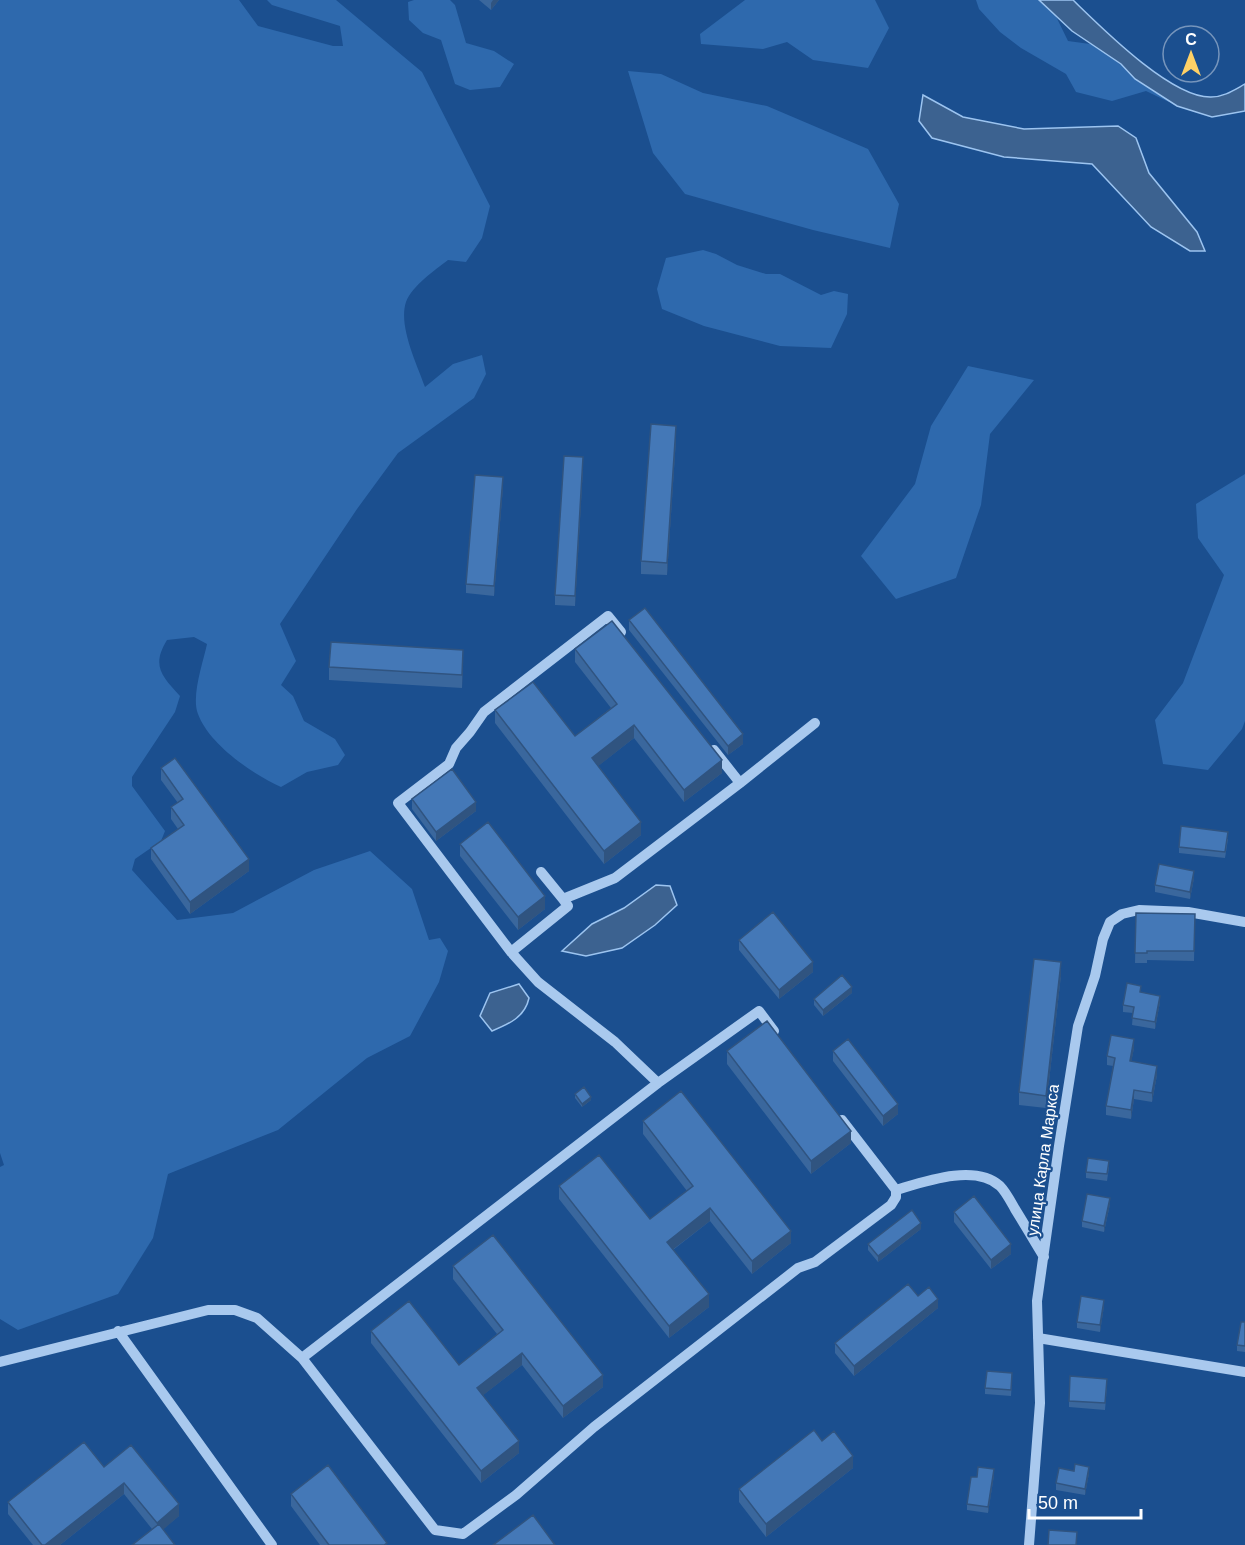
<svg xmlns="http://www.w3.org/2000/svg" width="1245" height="1545" font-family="Helvetica,sans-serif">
<rect width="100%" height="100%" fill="#1b4f8f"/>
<path fill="#2e69ad" d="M 0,0 L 239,0 L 258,26 L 333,46 L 343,46 L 340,26 L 272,5 L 267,0 L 336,0 L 422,72 L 490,206 L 482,238 L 466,262 L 448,260 C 435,270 412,286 406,302 C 398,326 417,364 425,387 L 453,364 L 482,355 L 486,374 L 474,398 L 398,453 L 357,509 L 280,624 L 296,661 L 281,685 L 293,696 L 304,721 L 335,739 L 345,755 L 338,765 L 307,772 L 281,787 C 252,774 209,744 198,714 C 191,696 203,663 207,644 L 194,637 L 167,640 C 151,666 162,676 180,696 L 175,712 L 132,777 L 132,786 L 165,831 L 161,841 L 135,859 L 132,870 L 177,920 L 233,913 L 314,870 L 370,851 L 412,889 L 429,940 L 440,938 L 448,951 L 439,982 L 410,1036 L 367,1058 L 278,1130 L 168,1174 L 153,1238 L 118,1294 L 18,1330 L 0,1319 L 0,1167 L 4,1165 L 0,1153 Z
M 414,0 L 450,0 L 455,5 L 466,43 L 494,51 L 514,64 L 500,87 L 470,90 L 455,84 L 441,40 L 423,33 L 409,20 L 408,2 Z
M 745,0 L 875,0 L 889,28 L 868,68 L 813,60 L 787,42 L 763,49 L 701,44 L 700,34 Z
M 976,0 L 1048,0 L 1068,41 L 1090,44 L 1117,50 L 1188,102 L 1169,102 L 1146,91 L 1112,101 L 1076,92 L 1066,74 L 1021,48 L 1000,32 L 979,9 Z
M 628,71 L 661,74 L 703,93 L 767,106 L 868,149 L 899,204 L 890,248 L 813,230 L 685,194 L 653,153 Z
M 703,250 L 716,254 L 737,265 L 766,274 L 780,274 L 821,295 L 834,291 L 848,294 L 847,314 L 831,348 L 780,346 L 704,326 L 662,309 L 657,289 L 666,258 Z
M 968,366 L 1034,380 L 990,434 L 981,505 L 956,578 L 896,599 L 861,556 L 915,484 L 931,426 Z
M 1245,474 L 1245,721 L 1242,729 L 1208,770 L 1163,764 L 1155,720 L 1183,683 L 1224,575 L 1198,538 L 1196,504 Z"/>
<path fill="#3c6290" stroke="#9cc4f0" stroke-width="1.5" d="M 1039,0 L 1073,0 C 1101,27 1171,98 1211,97 C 1224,97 1234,90 1245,84 L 1245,111 L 1212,117 L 1177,106 L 1135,79 L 1121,64 L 1072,31 Z
M 923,95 L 963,117 L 1024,129 L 1118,126 L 1136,138 L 1149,173 L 1197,232 L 1205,251 L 1190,251 L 1151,227 L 1092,164 L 1004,157 L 932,138 L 919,121 Z
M 656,885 L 670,886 L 677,905 L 655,925 L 622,948 L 586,956 L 562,951 L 592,924 L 624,908 Z
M 519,984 L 529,998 C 525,1017 509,1024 492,1031 L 480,1016 L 490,993 Z"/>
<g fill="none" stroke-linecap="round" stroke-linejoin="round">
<path stroke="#a9c9ee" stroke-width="10" d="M 621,632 L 608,616 L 484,712 L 470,732 L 456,748 L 449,764 L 398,803 L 511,952 L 538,982 L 615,1042 L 658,1083
M 740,783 L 815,723
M 541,872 L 563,899
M 511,952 L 568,906 L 563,899 L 615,878 L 740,783 L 714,750
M 896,1190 C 923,1182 975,1163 1000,1186 C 1006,1192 1011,1202 1015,1209 C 1025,1225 1034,1241 1044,1257
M 118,1331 L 272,1545
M 1038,1338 L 1245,1372
M 302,1358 L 658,1083 L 759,1011 L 774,1031
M 0,1362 L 208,1310 L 235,1310 L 257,1318 L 302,1358 L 435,1530 L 463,1534 L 516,1495 L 594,1427 L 798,1268 L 815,1262 L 891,1205 L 896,1197 L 896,1190 L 842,1120
M 1029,1545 L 1040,1403 L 1037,1301 L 1059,1146 L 1078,1026 L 1095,976 L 1103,939 L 1110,922 L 1122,914 L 1139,910 L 1188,912 L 1245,922"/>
</g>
<path fill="#3a679d" d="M 479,0 L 499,0 L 491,10 Z
M 676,439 L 667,575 L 641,574 L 641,561 Z
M 583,467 L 575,606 L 555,605 L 555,595 Z
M 503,487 L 494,596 L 466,593 L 466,584 Z
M 629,620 L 743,744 L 728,755 L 629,630 Z
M 575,649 L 722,773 L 684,802 L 634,738 L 598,766 L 641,835 L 604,864 L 495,723 L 495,710 L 575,736 L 611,708 L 575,662 Z
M 463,663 L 462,688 L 329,680 L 329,667 Z
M 161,768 L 249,871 L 190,914 L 151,859 L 151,848 L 178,829 L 171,819 L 171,807 L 178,803 L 161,780 Z
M 412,799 L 476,811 L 436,841 L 412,809 Z
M 1228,839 L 1225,858 L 1179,853 L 1179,847 Z
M 460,844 L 545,909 L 518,930 L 460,856 Z
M 1194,878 L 1190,899 L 1155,892 L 1155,885 Z
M 1136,913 L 1195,914 L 1194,961 L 1147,960 L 1147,963 L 1135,963 Z
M 739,940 L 813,972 L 779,999 L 739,950 Z
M 1061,975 L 1046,1108 L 1019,1105 L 1019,1092 Z
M 852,993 L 823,1016 L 814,1005 L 814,999 Z
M 1141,993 L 1160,1002 L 1155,1029 L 1132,1025 L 1133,1013 L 1123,1012 L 1123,1005 Z
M 1134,1048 L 1131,1062 L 1157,1075 L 1152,1102 L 1134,1099 L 1131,1119 L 1106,1115 L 1106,1106 L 1113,1066 L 1107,1065 L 1107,1056 Z
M 727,1051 L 851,1143 L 811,1174 L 727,1064 Z
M 833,1051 L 898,1114 L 883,1126 L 833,1061 Z
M 575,1094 L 591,1100 L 582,1107 L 575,1098 Z
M 643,1121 L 791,1243 L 752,1274 L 710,1221 L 673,1250 L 709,1307 L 669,1338 L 559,1199 L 559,1186 L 650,1219 L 687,1191 L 643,1134 Z
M 1109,1167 L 1107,1181 L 1086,1178 L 1086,1172 Z
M 1110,1204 L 1104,1232 L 1082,1227 L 1082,1221 Z
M 954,1212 L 1011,1254 L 991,1269 L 954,1222 Z
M 921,1229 L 878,1262 L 868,1250 L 868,1244 Z
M 453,1266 L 603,1387 L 563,1418 L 522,1365 L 483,1395 L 519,1453 L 481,1483 L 371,1343 L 371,1331 L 459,1365 L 497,1334 L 453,1279 Z
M 918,1296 L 938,1308 L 854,1376 L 835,1353 L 835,1343 Z
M 1104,1306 L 1100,1332 L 1077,1328 L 1077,1322 Z
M 1245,1322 L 1245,1352 L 1237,1351 L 1237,1345 Z
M 1012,1379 L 1011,1396 L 985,1394 L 985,1388 Z
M 1107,1385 L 1105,1410 L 1069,1407 L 1069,1401 Z
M 822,1441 L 853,1468 L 766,1537 L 739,1502 L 739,1489 Z
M 104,1467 L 179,1516 L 163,1529 L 152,1529 L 124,1494 L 60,1545 L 33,1545 L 8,1514 L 8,1502 Z
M 1089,1473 L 1085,1495 L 1056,1490 L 1056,1483 Z
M 994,1475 L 988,1513 L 967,1510 L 967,1504 L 977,1477 Z
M 291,1494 L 387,1545 L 320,1545 L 291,1506 Z"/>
<path fill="#305480" d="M 493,0 L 499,0 L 491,10 L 491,3 Z
M 676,426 L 676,439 L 667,575 L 667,563 Z
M 583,457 L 583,467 L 575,606 L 575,596 Z
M 503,477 L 503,487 L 494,596 L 494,586 Z
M 463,650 L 463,663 L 462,688 L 462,675 Z
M 634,725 L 634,738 L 592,771 L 592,758 Z
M 743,734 L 743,744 L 728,755 L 728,746 Z
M 722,760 L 722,773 L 684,802 L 684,790 Z
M 476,802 L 476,811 L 436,841 L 436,832 Z
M 641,822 L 641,835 L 604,864 L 604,851 Z
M 249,859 L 249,871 L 190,914 L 190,902 Z
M 1194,871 L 1194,878 L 1190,899 L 1190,892 Z
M 545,896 L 545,909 L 518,930 L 518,917 Z
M 813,962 L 813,972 L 779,999 L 779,990 Z
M 1061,962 L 1061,975 L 1046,1108 L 1046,1096 Z
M 852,987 L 852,993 L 823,1016 L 823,1010 Z
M 1160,996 L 1160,1002 L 1155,1029 L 1155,1022 Z
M 1134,1039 L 1134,1048 L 1130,1070 L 1130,1061 Z
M 1157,1066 L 1157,1075 L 1152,1102 L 1152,1093 Z
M 1134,1090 L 1134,1099 L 1131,1119 L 1131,1110 Z
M 591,1097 L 591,1100 L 582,1107 L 582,1104 Z
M 898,1104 L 898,1114 L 883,1126 L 883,1116 Z
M 851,1131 L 851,1143 L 811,1174 L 811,1161 Z
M 1110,1198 L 1110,1204 L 1104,1232 L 1104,1226 Z
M 710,1208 L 710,1221 L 667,1254 L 667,1242 Z
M 921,1223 L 921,1229 L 878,1262 L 878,1256 Z
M 791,1231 L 791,1243 L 752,1274 L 752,1261 Z
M 1011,1244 L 1011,1254 L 991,1269 L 991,1260 Z
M 709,1294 L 709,1307 L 669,1338 L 669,1326 Z
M 938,1299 L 938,1308 L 854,1376 L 854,1366 Z
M 1104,1300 L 1104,1306 L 1100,1332 L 1100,1325 Z
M 522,1353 L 522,1365 L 477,1400 L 477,1388 Z
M 603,1375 L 603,1387 L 563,1418 L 563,1406 Z
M 519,1441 L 519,1453 L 481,1483 L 481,1471 Z
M 853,1456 L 853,1468 L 766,1537 L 766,1524 Z
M 1089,1467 L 1089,1473 L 1085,1495 L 1085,1489 Z
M 994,1469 L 994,1475 L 988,1513 L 988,1507 Z
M 124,1483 L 124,1494 L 60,1545 L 45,1545 Z
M 179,1504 L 179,1516 L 157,1535 L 157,1523 Z"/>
<path fill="#4478b7" stroke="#305480" stroke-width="1.5" d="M 651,424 L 676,426 L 667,563 L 641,561 Z
M 564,456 L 583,457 L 575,596 L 555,595 Z
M 475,475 L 503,477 L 494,586 L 466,584 Z
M 645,608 L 743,734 L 728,746 L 629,620 Z
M 612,621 L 722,760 L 684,790 L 634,725 L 592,758 L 641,822 L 604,851 L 495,710 L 533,682 L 575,736 L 617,704 L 575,649 Z
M 331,642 L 463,650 L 462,675 L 329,667 Z
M 175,758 L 249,859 L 190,902 L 151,848 L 184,825 L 171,807 L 183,799 L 161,768 Z
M 452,769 L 476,802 L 436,832 L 412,799 Z
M 488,822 L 545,896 L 518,917 L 460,844 Z
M 1181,826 L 1228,832 L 1225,852 L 1179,847 Z
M 1159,864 L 1194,871 L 1190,892 L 1155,885 Z
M 773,912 L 813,962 L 779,990 L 739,940 Z
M 1136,913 L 1195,914 L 1194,951 L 1147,951 L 1147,953 L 1135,953 Z
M 1034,959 L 1061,962 L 1046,1096 L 1019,1092 Z
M 842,975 L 852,987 L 823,1010 L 814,999 Z
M 1127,983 L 1141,986 L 1140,992 L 1160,996 L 1155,1022 L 1132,1018 L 1134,1007 L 1123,1005 Z
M 767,1021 L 851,1131 L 811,1161 L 727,1051 Z
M 1111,1035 L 1134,1039 L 1130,1061 L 1157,1066 L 1152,1093 L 1134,1090 L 1131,1110 L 1106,1106 L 1115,1058 L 1107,1056 Z
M 848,1039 L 898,1104 L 883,1116 L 833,1051 Z
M 584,1087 L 591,1097 L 582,1104 L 575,1094 Z
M 681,1091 L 791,1231 L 752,1261 L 710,1208 L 667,1242 L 709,1294 L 669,1326 L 559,1186 L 599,1155 L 650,1219 L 693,1186 L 643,1121 Z
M 1088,1158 L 1109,1161 L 1107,1174 L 1086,1172 Z
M 1087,1194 L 1110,1198 L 1104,1226 L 1082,1221 Z
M 974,1196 L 1011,1244 L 991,1260 L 954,1212 Z
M 912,1210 L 921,1223 L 878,1256 L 868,1244 Z
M 493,1235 L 603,1375 L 563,1406 L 522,1353 L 477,1388 L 519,1441 L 481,1471 L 371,1331 L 409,1301 L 459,1365 L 503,1330 L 453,1266 Z
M 908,1284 L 918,1296 L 929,1287 L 938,1299 L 854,1366 L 835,1343 Z
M 1081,1296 L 1104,1300 L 1100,1325 L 1077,1322 Z
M 1241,1322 L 1245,1322 L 1245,1346 L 1237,1345 Z
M 987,1371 L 1012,1373 L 1011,1390 L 985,1388 Z
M 1070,1376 L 1107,1379 L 1105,1403 L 1069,1401 Z
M 814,1430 L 822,1441 L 834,1431 L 853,1456 L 766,1524 L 739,1489 Z
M 84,1442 L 104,1467 L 131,1445 L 179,1504 L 157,1523 L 124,1483 L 45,1545 L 42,1545 L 8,1502 Z
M 1075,1464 L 1089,1467 L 1085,1489 L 1056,1483 L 1059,1468 L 1074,1471 Z
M 328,1465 L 387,1543 L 384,1545 L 329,1545 L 291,1494 Z
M 978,1467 L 994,1469 L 988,1507 L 967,1504 L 971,1477 L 977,1477 Z
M 533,1515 L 555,1545 L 493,1545 Z
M 159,1524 L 175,1545 L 132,1545 Z
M 1049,1530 L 1077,1532 L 1076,1545 L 1048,1545 Z"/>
<g text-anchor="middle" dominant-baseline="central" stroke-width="4.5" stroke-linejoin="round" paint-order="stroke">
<g font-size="16" fill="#fff" stroke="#1b4f8f">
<text transform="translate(1043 1160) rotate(-82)">улица Карла Маркса</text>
</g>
</g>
<g transform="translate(1191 54)"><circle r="28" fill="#1b4f8f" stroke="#7695bc" stroke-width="1.5"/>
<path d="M0-4.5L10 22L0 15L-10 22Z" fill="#ffd166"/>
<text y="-9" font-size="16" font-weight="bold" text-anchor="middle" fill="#ffffff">С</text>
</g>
<path d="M1029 1509v9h112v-9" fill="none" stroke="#ffffff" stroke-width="3"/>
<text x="1038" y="1509" font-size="18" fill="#ffffff" stroke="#1b4f8f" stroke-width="4.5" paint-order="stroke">50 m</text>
</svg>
